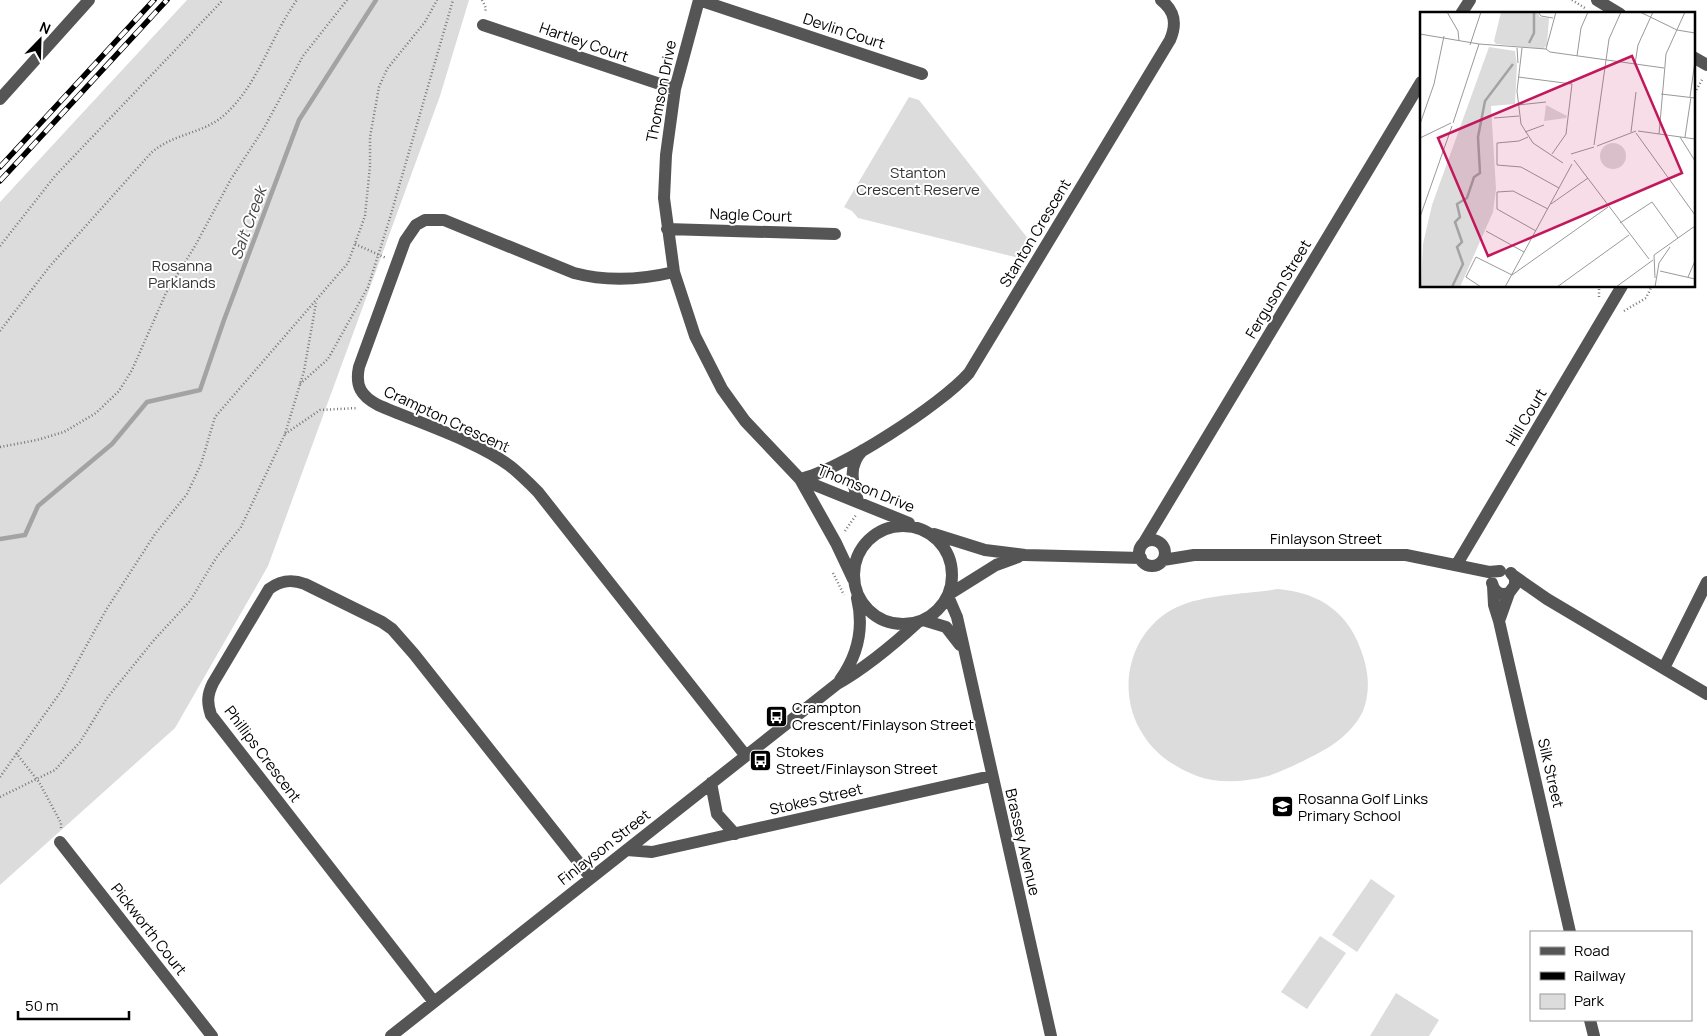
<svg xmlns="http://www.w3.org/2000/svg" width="1707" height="1036" font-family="Manrope,sans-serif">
<rect width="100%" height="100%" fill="#fff"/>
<path fill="#dcdcdc" d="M 187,0 L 469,0 L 440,96 L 268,566 L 175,728 L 0,885 L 0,202 Z
M 909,97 L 919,100 L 1029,240 L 1019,258 L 858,218 L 852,211 L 844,207 Z
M 1278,589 C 1321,593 1350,613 1363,656 C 1369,674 1370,693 1363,711 C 1358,722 1348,733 1339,740 C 1326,751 1284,771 1268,776 C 1246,782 1218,784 1197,776 C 1176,768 1156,755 1144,736 C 1114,692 1129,630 1177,607 C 1205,594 1247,594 1278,589 Z
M 1371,879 L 1395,896 L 1357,952 L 1332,935 Z
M 1320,936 L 1346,953 L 1307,1009 L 1281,992 Z
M 1396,993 L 1439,1020 L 1429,1036 L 1370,1036 Z"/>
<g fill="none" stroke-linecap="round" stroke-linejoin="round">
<path stroke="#a3a3a3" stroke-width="4.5" d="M 0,539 L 25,535 L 38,506 L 112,444 L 147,402 L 200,390 L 224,320 L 299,120 L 376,0"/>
<path stroke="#777" stroke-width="2.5" stroke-dasharray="1 2.5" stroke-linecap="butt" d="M 482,0 L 486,8 L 485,12
M 1572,0 L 1585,8
M 1693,96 L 1703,78
M 355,244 L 386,258
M 0,246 L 55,176 L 223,0
M 1599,297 L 1599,286
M 1624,311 L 1646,298 L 1652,286
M 0,331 L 50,266 L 151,153 C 172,134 201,134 222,117 C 258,87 270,37 297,0
M 300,384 L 328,359 L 368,287 L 389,221 L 453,0
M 285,434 L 320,410 L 358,408
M 0,447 L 37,440 L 64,432 L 96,413 L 119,391 L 132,370 L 166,293 L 195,246 L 231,179 L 264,128 L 303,56 L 347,0
M 845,531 L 856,515
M 833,573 L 844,595
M 16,753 L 39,782 L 61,823 L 61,830
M 0,777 L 62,690 L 106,610 L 155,534 L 187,494 L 201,464 L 215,417 L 348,263 L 365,216 L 370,166 L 370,137 L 379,87 L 387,69 L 425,22 L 437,0
M 0,797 L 55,770 L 80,742 L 107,698 L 154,640 L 190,601 L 216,558 L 241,527 L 285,434 L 304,371 L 316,303"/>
<path stroke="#555" stroke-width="12" d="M 699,0 L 675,89 L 666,155 L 664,198 L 674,272 L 695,336 L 722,389 L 745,421 L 800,479 L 836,543 L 853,579
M 699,0 L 922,74
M 1597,0 L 1620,14
M 1461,14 L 1470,0
M 483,25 L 675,89
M 1693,57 L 1707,65
M 0,99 L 89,0
M 667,229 L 835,234
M 674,272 C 640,280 608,282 574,273 L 444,220 L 425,220 L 416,225 L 405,241 L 359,367 C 355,386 361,396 378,405 C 417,422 477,441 510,466 C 520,474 529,483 538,492 L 746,756
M 800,479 C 839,471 942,404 969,373 L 1170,40 C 1177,24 1175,11 1161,0
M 800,479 L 909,523
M 858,501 C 852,482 848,465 863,450
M854 575a49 49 0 1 1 98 0a49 49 0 1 1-98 0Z
M 934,534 L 985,550 L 1025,555 L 1141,558
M1139 553a13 13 0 1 1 26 0a13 13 0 1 1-26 0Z
M 1143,544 L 1421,82
M 1163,560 L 1194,555 L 1406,555 L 1489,572 L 1500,571
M 1457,564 L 1622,286
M 1514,576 L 1547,599 L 1707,694
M 1492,583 C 1494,592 1500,596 1509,593
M 1493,586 L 1494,605 L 1499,621 L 1570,932
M 948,595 L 996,565 L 1018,557
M 948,596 L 957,617 L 1051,1036
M 923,620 L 946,627 L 960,645
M 1499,621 L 1509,593 L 1515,585 L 1515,578 L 1511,573
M 1664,668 L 1707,582
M 840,680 C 858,655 864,627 857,598
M 711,783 L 717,814 L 735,834
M 60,842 L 212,1036
M 627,850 L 652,852 L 991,776
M 434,1002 L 211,715 C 207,703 207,695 213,683 L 269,589 C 281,580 292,579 305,584 L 382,622 L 392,629 L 414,654 L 591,878
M 1590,1020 L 1594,1036
M 391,1036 L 837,684 C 867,667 893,645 918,622"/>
<defs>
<path id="rail" d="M 0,167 L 154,0
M 0,181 L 167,0"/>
</defs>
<use href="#rail" stroke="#000" stroke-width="5.5"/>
<use href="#rail" stroke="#fff" stroke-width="4" stroke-dasharray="11" stroke-linecap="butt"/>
</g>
<defs>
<symbol id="bus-square" viewBox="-11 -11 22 22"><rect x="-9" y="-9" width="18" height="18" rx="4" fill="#000" stroke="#fff"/><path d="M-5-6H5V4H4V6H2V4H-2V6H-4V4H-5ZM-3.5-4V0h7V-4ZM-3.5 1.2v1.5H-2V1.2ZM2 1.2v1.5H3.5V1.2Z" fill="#fff"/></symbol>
<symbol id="school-square" viewBox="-11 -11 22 22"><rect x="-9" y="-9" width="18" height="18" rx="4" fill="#000" stroke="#fff"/><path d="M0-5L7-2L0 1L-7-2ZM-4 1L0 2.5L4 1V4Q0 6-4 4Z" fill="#fff"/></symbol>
</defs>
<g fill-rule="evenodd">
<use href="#bus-square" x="764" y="704" width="25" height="25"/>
<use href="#bus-square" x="748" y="748" width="25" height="25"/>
<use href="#school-square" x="1270" y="794" width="25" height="25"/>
</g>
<g text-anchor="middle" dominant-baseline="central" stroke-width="4" stroke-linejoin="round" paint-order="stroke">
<g font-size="15" fill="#000" stroke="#fff">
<text transform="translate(844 31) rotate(18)">Devlin Court</text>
<text transform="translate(584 42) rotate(19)">Hartley Court</text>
<text transform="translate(661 91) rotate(-79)">Thomson Drive</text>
<text transform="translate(751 215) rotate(2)">Nagle Court</text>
<text transform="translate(1035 233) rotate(-59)">Stanton Crescent</text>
<text transform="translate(1278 289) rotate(-59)">Ferguson Street</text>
<text transform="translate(1526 417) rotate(-59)">Hill Court</text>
<text transform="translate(447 419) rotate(25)">Crampton Crescent</text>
<text transform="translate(866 488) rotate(22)">Thomson Drive</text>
<text x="1326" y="538">Finlayson Street</text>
<text transform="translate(263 754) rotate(53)">Phillips Crescent</text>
<text transform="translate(1551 773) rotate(77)">Silk Street</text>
<text transform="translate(816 799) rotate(-13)">Stokes Street</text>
<text transform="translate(1023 842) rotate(77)">Brassey Avenue</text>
<text transform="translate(604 847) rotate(-38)">Finlayson Street</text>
<text transform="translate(149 929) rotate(52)">Pickworth Court</text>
</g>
<g font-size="15" fill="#333" stroke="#fff">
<text x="918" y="172">Stanton<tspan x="918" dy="17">Crescent Reserve</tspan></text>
<text x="182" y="265">Rosanna<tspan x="182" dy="17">Parklands</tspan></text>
</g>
<g font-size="15" fill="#000" stroke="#fff" text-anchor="start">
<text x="792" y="707">Crampton<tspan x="792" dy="17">Crescent/Finlayson Street</tspan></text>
<text x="776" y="751">Stokes<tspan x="776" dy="17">Street/Finlayson Street</tspan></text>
<text x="1298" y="798">Rosanna Golf Links<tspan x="1298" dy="17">Primary School</tspan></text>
</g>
<g font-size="16" font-style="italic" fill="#444" stroke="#fff">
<text transform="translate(248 223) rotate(-70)">Salt Creek</text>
</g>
</g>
<g transform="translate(1420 12)">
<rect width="275" height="275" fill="#fff"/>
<path d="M 81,0 L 117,0 L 120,5 L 129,6 L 127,33 L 123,37 L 76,32 L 74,29 ZM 69,35 L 95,39 L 97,53 L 95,92 L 71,94 L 76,177 L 73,200 L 40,275 L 1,275 L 3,232 L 12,193 ZM 126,93 L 147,104 L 146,106 L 124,109 ZM180 144a13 13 0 1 1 26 0a13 13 0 1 1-26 0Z" fill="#dcdcdc"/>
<path fill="none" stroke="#a3a3a3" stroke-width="2.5" d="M 109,31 L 114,21 L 114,0M 32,275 L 43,252 L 37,235 L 42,230 L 35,210 L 40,205 L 37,192 L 47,186 L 54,165 L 60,161 L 58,125 L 65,89 L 93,52"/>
<path fill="none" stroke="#999" stroke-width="1" d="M 27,0 L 38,19 L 39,29M 118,0 L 121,4 L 133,6M 220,0 L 257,18 L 275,21M 0,22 L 59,32 L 126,37 L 130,40 L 244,56M 50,33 L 61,0M 97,36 L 98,51M 102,36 L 97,79 L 101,112 L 113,131 L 143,151M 126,37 L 136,0M 157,44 L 161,16 L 168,0M 215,52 L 218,33 L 233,0M 98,65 L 152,72 L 146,122 L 132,142M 241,82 L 275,86M 270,85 L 275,49M 98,93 L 126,90M 74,106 L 99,104M 33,111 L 59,32M 0,112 L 14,72 L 24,24M 218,119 L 275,127M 105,120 L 124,113M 211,120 L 216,80M 216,121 L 275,203M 239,122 L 246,42 L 265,0M 108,125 L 99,129 L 77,131 L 77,153 L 101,155 L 139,176M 260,125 L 275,149M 265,125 L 271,85M 0,126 L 31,111M 174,133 L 189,27 L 201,0M 177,134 L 216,119M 151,142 L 174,135M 154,148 L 229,247M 131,192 L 168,166M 0,205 L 32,114M 200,211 L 232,190 L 258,226M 66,219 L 104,240M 116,219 L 77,197 L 77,180 L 93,179 L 128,197M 240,259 L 275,267M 92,263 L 188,195M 268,265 L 275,249M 235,266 L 234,243 L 275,214M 61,275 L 46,265 L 56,245 L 92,263M 85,275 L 152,152M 137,275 L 209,223M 196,275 L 233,248M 235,275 L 239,251 L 250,235"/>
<path fill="#c2185b" fill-opacity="0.15" stroke="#c2185b" stroke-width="2.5" d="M 212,44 L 262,161 L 68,244 L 18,126 Z"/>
<rect width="275" height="275" fill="none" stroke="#000" stroke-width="2.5"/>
</g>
<rect x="1530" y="931" width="162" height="90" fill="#ffffff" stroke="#999999"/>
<rect x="1540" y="947" width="25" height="8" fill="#555555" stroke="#999999"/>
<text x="1574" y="956" font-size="15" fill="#000000">Road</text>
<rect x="1540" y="972" width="25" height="8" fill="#000000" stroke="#999999"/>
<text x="1574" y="981" font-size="15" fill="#000000">Railway</text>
<rect x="1540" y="994" width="25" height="15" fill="#dcdcdc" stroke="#999999"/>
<text x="1574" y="1006" font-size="15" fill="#000000">Park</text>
<g transform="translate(40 40) rotate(23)" stroke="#ffffff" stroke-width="4" paint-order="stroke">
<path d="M0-4L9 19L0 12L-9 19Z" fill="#000000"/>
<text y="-8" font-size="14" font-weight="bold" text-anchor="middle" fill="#000000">N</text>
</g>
<path d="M18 1011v8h111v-8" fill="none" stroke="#000000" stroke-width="2.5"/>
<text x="25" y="1011" font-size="15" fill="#000000" stroke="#ffffff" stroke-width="4" paint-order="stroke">50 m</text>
</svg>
